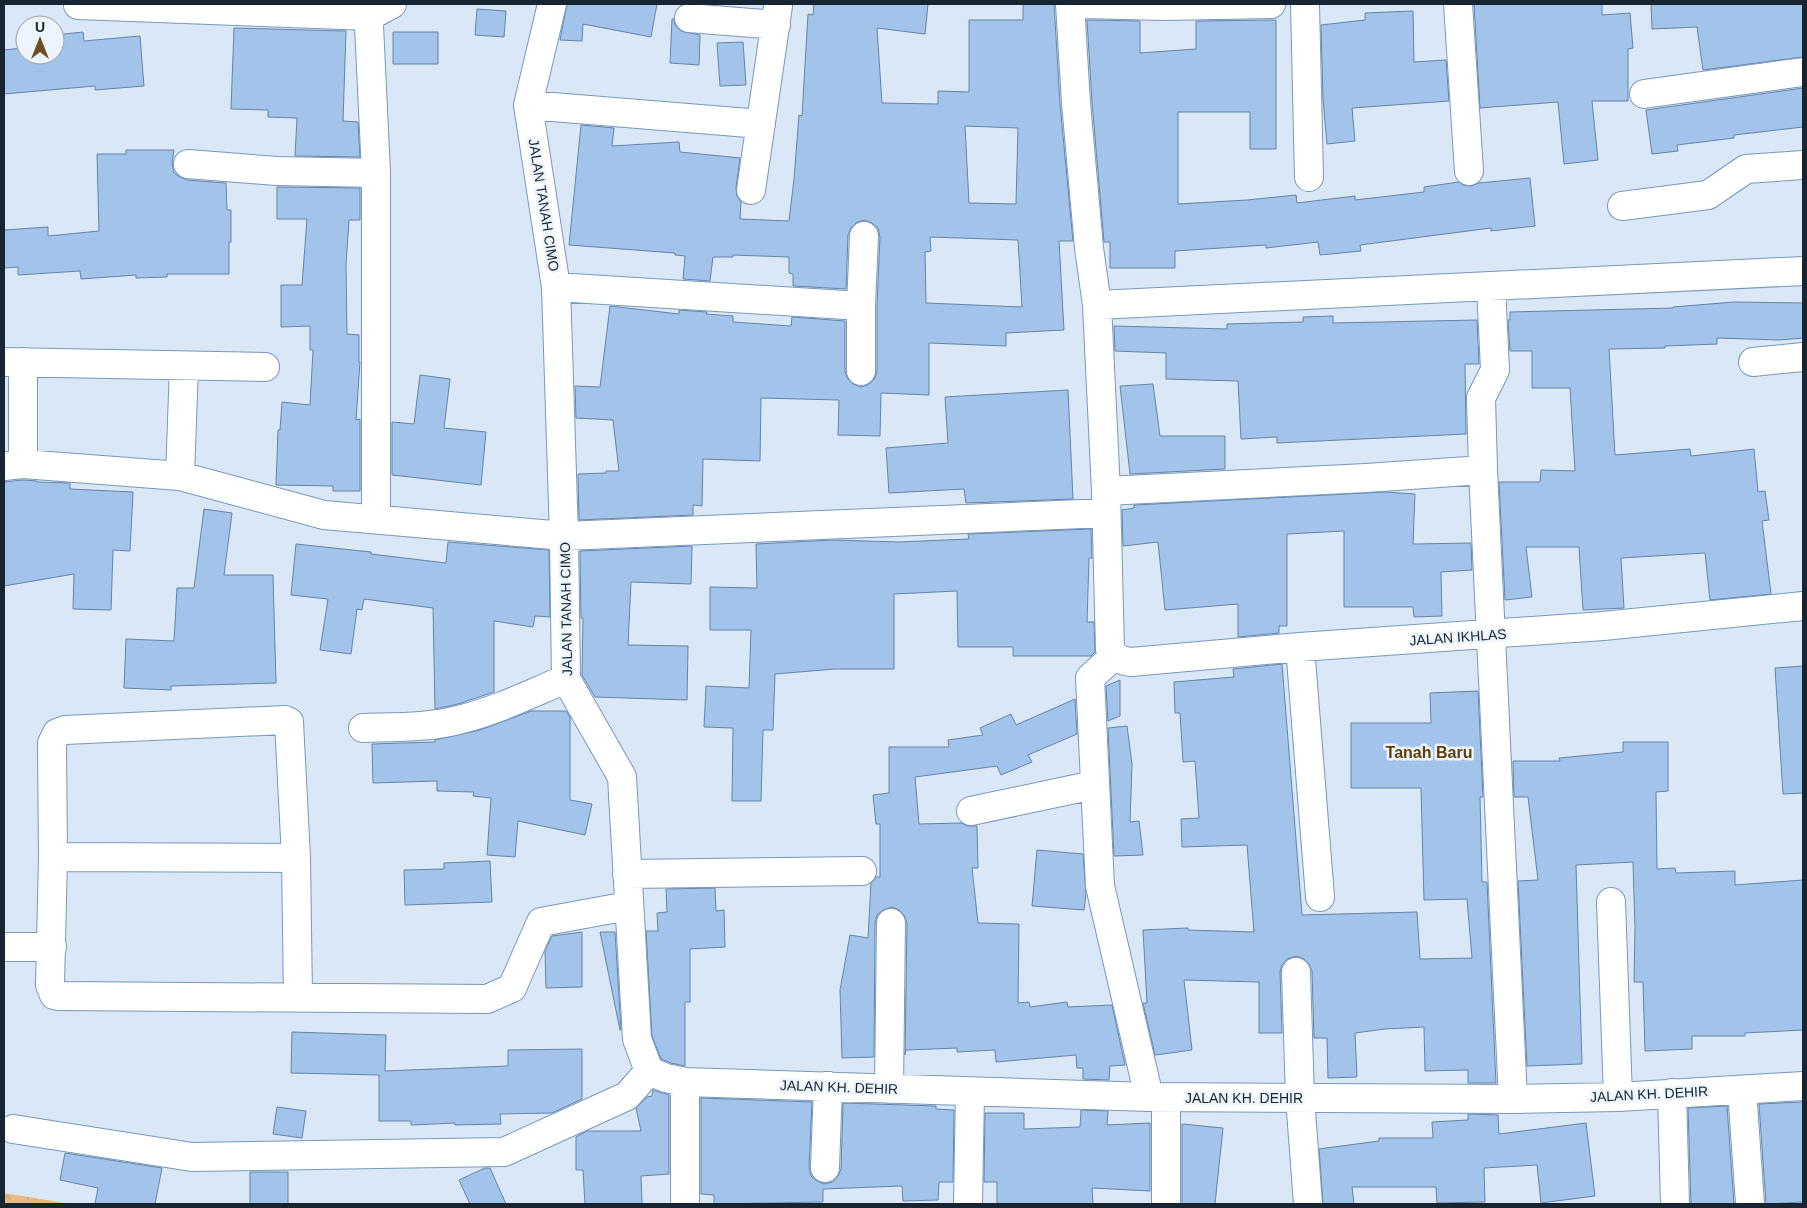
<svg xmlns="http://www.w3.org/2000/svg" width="1807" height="1208" font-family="Helvetica,sans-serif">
<defs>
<pattern id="forest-crowns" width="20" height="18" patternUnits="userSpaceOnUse" patternTransform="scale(1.25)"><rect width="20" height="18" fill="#e7bb84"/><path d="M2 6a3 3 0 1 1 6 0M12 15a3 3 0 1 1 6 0" fill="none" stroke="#c5a172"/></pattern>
</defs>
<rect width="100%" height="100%" fill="#d9e7f7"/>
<path fill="url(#forest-crowns)" d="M 4,1193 L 71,1204 L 4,1204 Z"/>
<path fill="#a2c3ea" stroke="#6584a8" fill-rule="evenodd" d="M 567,4 L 657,4 L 651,37 L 583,24 L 582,41 L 560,40 Z
M 814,4 L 928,4 L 925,34 L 877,28 L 882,103 L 938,104 L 938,91 L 969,92 L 969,20 L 1023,20 L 1023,4 L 1054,4 L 1060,104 L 1073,241 L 1059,241 L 1064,330 L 1006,333 L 1006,346 L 929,343 L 929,395 L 881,393 L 880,436 L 838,435 L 839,400 L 761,398 L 760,461 L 703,459 L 702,506 L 693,505 L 693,515 L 579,520 L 578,474 L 606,473 L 606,471 L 619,471 L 613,420 L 576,418 L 575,386 L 600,387 L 610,306 L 679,314 L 679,310 L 707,312 L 706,314 L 733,316 L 733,322 L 791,326 L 792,317 L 845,321 L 845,371 L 847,378 L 853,384 L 861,387 L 868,385 L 875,378 L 877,371 L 877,306 L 880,237 L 878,228 L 872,223 L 865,220 L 857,222 L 851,228 L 848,235 L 846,289 L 793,286 L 793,274 L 789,273 L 789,257 L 733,255 L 733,257 L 713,257 L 710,281 L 683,279 L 685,256 L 675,255 L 675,253 L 569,245 L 581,125 L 614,128 L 612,146 L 679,142 L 680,152 L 740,158 L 736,188 L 737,196 L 741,202 L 740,219 L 789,221 L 794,179 L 799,115 L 802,116 L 808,14 L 813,15 ZM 965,126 L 1018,128 L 1016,204 L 969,203 ZM 930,237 L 1018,240 L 1022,307 L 926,303 L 925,252 L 931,251 Z
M 1474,4 L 1602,4 L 1602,15 L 1630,13 L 1633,48 L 1628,49 L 1628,101 L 1592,101 L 1598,160 L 1564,164 L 1558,102 L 1480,108 Z
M 1651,4 L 1803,4 L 1803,57 L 1703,70 L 1697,27 L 1652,29 Z
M 477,9 L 506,11 L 504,37 L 475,35 Z
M 1413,11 L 1414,62 L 1446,60 L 1449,101 L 1352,108 L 1355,141 L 1327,144 L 1323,99 L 1321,25 L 1365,20 L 1365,13 Z
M 672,19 L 674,19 L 675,25 L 681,31 L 700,35 L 699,65 L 670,63 Z
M 1087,20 L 1140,21 L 1140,53 L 1196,49 L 1196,21 L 1276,20 L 1276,149 L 1250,149 L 1250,112 L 1178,112 L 1178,204 L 1247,200 L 1296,195 L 1297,203 L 1355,196 L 1355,200 L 1424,192 L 1424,187 L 1459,182 L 1463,185 L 1471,186 L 1479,183 L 1530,178 L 1535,226 L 1491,231 L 1491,228 L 1360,245 L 1361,251 L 1320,255 L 1318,242 L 1266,248 L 1266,245 L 1175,251 L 1175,268 L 1110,268 L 1110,242 L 1104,242 L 1092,102 Z
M 22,27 L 25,27 L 25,55 L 55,55 L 55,35 L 83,32 L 84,41 L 140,36 L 144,86 L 95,90 L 95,86 L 4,94 L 4,50 L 22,48 Z
M 234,28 L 346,31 L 343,121 L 358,122 L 360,157 L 295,156 L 297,118 L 268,117 L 268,110 L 231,109 Z
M 393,32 L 438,32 L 438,64 L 393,64 Z
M 743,42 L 746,85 L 720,86 L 717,43 Z
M 1803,88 L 1803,127 L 1734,135 L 1734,138 L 1677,145 L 1678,151 L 1652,154 L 1646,110 Z
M 126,150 L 174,150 L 172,163 L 174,173 L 180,177 L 187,180 L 226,183 L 227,210 L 231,210 L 231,242 L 229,242 L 229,274 L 167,274 L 167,277 L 136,278 L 136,275 L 81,279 L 80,271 L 18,275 L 18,267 L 4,268 L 4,230 L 48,227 L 48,236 L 99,231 L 97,154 L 126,154 Z
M 277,187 L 360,188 L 360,220 L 349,220 L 346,265 L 347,334 L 359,335 L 359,362 L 360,362 L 356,420 L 360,419 L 360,491 L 333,491 L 333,486 L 276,485 L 278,430 L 280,430 L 282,402 L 310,405 L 313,350 L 310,350 L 310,326 L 281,327 L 281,285 L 302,285 L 307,219 L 277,219 Z
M 1734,302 L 1803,303 L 1803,338 L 1780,340 L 1717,338 L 1717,344 L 1665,346 L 1665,348 L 1609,349 L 1615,455 L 1690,449 L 1691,456 L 1754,449 L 1758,492 L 1765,491 L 1769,520 L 1762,521 L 1771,594 L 1710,600 L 1705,553 L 1621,558 L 1624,608 L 1583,610 L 1579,547 L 1526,547 L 1532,597 L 1505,600 L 1499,482 L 1540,482 L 1541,470 L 1575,471 L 1570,388 L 1532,388 L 1532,351 L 1510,351 L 1508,320 L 1510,320 L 1510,312 L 1673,308 L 1673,307 Z
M 1333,316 L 1333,323 L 1477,320 L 1479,364 L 1465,364 L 1466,434 L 1277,443 L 1277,437 L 1241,439 L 1238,381 L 1166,379 L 1166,353 L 1115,351 L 1114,326 L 1227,329 L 1227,324 L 1303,322 L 1303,317 Z
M 420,375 L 450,379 L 444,428 L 486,432 L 481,485 L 392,475 L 392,422 L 414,424 Z
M 1153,384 L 1160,436 L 1225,436 L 1225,469 L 1130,474 L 1120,386 Z
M 1068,390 L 1073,499 L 966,503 L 964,489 L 889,493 L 886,448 L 948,443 L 945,397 Z
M 23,480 L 37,481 L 37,482 L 70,483 L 70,489 L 133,492 L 130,551 L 113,550 L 111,610 L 73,609 L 74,574 L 4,586 L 4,482 Z
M 1385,492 L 1415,494 L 1413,544 L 1471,543 L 1472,570 L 1441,572 L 1442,616 L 1414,617 L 1413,607 L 1344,607 L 1344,531 L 1287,534 L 1287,626 L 1279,626 L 1279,633 L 1238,637 L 1238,604 L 1165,610 L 1158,542 L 1123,546 L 1122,510 L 1134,508 L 1134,505 Z
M 204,509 L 232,513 L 224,575 L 273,575 L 276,683 L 171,686 L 171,690 L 124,688 L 126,639 L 174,641 L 177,588 L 194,588 Z
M 1091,529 L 1092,558 L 1089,558 L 1087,622 L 1094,622 L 1095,652 L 1091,656 L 1013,656 L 1013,647 L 958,647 L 957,591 L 894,594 L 894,669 L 835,669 L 775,674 L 773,730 L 763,730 L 761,801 L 732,801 L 733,728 L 704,727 L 706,686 L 749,688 L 751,630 L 710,630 L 710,587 L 757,588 L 756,544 L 832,540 L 899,542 L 969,539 L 968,534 Z
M 448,542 L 549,550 L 550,617 L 535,616 L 533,627 L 494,621 L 494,692 L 458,704 L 435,709 L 433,608 L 364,599 L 362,610 L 357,609 L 351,654 L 320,650 L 328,599 L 291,595 L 296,544 L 371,552 L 371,554 L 446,563 Z
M 692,546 L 691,584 L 631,582 L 628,645 L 688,646 L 687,700 L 595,697 L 582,675 L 583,618 L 581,618 L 580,551 Z
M 1282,664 L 1302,915 L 1417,912 L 1420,959 L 1472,958 L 1467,899 L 1424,900 L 1421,788 L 1351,788 L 1351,723 L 1431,723 L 1430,693 L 1478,691 L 1483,797 L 1480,797 L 1482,882 L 1487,882 L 1496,1083 L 1468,1083 L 1468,1070 L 1425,1071 L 1424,1027 L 1385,1029 L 1355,1033 L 1357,1077 L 1328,1078 L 1327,1038 L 1314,1038 L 1312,971 L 1309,964 L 1304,959 L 1296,956 L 1287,959 L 1282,965 L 1280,972 L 1282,1033 L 1259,1033 L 1259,982 L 1184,980 L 1192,1050 L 1155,1055 L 1143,1003 L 1147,1003 L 1143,930 L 1188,928 L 1188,930 L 1254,932 L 1247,845 L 1182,847 L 1181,819 L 1199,818 L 1195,761 L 1183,762 L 1180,713 L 1175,713 L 1174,682 L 1234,677 L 1233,669 Z
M 1803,666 L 1803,793 L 1783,794 L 1775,668 Z
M 1120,680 L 1120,716 L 1108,721 L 1106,686 Z
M 1075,699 L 1077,734 L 1028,755 L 1032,762 L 1001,775 L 997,766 L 915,777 L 919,824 L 962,823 L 967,826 L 977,826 L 978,868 L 972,868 L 978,923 L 1019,924 L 1018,1003 L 1029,1002 L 1030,1007 L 1067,1002 L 1068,1007 L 1112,1005 L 1125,1065 L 1110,1066 L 1109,1080 L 1083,1079 L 1083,1068 L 1077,1068 L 1076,1055 L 996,1062 L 995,1050 L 957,1052 L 957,1048 L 906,1050 L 905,1055 L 907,923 L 904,915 L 899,910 L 892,907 L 883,910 L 877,915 L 875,923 L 874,1057 L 842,1058 L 840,990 L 850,935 L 868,938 L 871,883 L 876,877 L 880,877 L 880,824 L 876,824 L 873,795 L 889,793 L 889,747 L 949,747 L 948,740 L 983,735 L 980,728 L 1011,714 L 1016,725 Z
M 531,711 L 566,711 L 570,717 L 570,800 L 592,804 L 585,835 L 518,821 L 515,857 L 487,855 L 491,798 L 473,796 L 474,792 L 437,791 L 437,781 L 373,783 L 372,744 L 435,742 L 435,740 L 480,730 Z
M 1127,726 L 1132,764 L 1130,822 L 1139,821 L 1143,855 L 1114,856 L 1108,728 Z
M 1623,742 L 1668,742 L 1668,791 L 1656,792 L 1657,869 L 1675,868 L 1676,873 L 1735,871 L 1735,885 L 1803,880 L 1803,1030 L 1745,1033 L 1745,1036 L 1692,1036 L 1692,1049 L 1645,1051 L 1643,982 L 1634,982 L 1635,928 L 1633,862 L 1576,865 L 1582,1064 L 1527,1066 L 1518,881 L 1538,880 L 1528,797 L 1514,797 L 1513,761 L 1560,761 L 1559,758 L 1623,752 Z
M 1037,850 L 1083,854 L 1086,893 L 1084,910 L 1032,906 Z
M 490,861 L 492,902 L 405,905 L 404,870 L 444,869 L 444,863 Z
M 715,888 L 716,911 L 724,910 L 725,947 L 690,949 L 690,1002 L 685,1002 L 685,1066 L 671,1063 L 661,1059 L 652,1036 L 646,931 L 658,931 L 657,913 L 667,912 L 666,889 Z
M 582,932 L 582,987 L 546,988 L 545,951 L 552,936 Z
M 600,932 L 615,932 L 621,1030 L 620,1030 Z
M 292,1032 L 386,1035 L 385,1071 L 508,1066 L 508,1050 L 582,1049 L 582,1099 L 552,1113 L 500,1114 L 501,1124 L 455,1125 L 455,1123 L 411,1125 L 411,1121 L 379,1121 L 379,1075 L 291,1073 Z
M 653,1090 L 669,1095 L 669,1174 L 641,1176 L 642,1204 L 585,1204 L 583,1170 L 576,1170 L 576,1137 L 587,1131 L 641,1131 L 636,1108 L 647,1097 L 652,1096 Z
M 701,1098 L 812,1102 L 809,1168 L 811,1176 L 817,1181 L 824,1184 L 833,1182 L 838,1176 L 841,1169 L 843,1103 L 936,1106 L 936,1109 L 954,1110 L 953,1182 L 939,1182 L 938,1200 L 903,1201 L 902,1186 L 823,1189 L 823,1202 L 714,1204 L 714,1195 L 701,1194 Z
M 1803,1102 L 1803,1202 L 1766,1204 L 1759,1104 Z
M 1727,1106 L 1734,1204 L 1691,1204 L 1688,1108 Z
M 277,1107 L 306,1111 L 302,1138 L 273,1134 Z
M 1081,1110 L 1108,1111 L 1107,1125 L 1150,1123 L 1150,1191 L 1092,1188 L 1093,1204 L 997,1204 L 997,1182 L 984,1182 L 985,1113 L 1024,1113 L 1024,1129 L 1080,1127 Z
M 1468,1114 L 1498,1115 L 1499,1134 L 1586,1123 L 1595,1196 L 1541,1203 L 1537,1165 L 1484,1168 L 1485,1202 L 1437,1203 L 1436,1187 L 1352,1187 L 1354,1204 L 1323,1204 L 1319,1149 L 1379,1141 L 1379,1138 L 1433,1138 L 1432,1122 L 1468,1120 Z
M 1182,1124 L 1223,1128 L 1215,1204 L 1182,1204 Z
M 65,1153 L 162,1168 L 155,1204 L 95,1204 L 98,1188 L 60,1180 Z
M 485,1168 L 490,1168 L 506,1204 L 470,1204 L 459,1180 Z
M 250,1172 L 288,1172 L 288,1204 L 250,1204 Z"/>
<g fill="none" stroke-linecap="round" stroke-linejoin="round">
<defs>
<path id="minor" d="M 368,4 L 376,173 L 376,519
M 552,4 L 528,105 L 556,287 L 564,536 L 566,679 L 622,777 L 637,1039 L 649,1071 L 666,1078 L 685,1082 L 1149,1097 L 1513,1099 L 1618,1097 L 1803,1086
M 1070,4 L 1076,103 L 1089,248 L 1097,305 L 1106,491 L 1110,650 C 1116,658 1121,661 1131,662 L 1300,647 L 1603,626 L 1803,606
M 1085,4 L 1164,6 L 1271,4
M 1305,4 L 1309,177
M 1458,4 L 1469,171
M 78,5 L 370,16 L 392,4
M 689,18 L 776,25
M 1644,94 L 1803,72
M 528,105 L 761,124
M 188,164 L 277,171 L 376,173
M 751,190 L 778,6
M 1622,206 L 1708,195 L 1746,169 L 1803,165
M 1491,286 L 1495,370 L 1481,398 L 1483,470 L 1513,1099
M 556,287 L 861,306
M 1097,305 L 1803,271
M 4,362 L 265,367
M 23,362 L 23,464
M 1753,362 L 1803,357
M 861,371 L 861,306 L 864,236
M 4,466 L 23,464 L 180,476 L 324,515 L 564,536 L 1106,513
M 180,476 L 184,366
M 1106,491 L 1366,478 L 1483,470
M 1300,647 L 1320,897
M 1114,656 L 1090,678 L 1100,886 L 1149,1097
M 363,728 C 396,727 430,728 462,719 C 498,710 532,693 566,679
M 971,811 L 1094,785
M 53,857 L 52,743 L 57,733 L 65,730 L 285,720 L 289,722 L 296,858 L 298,998
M 296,858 L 53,857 L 50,985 L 54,995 L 59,996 L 487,999 L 512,988 L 541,922 L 628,906
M 627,874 L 862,871
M 1611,902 L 1618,1097
M 4,947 L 52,947
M 1296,972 L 1300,1098 L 1308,1204
M 685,1082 L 685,1204
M 889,1089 L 891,923
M 1742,1090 L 1750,1204
M 1672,1093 L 1675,1204
M 1166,1097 L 1166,1204
M 13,1129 L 192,1157 L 504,1152 L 627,1096 L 649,1071
M 825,1168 L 828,1086
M 968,1204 L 970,1092"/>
</defs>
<use href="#minor" stroke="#7898bd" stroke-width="30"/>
<use href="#minor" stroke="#fff" stroke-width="28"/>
</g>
<g text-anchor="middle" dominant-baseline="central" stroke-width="5" stroke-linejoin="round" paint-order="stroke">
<g font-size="14" fill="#172432" stroke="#edf4fc">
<text transform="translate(544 205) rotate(81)">JALAN TANAH CIMO</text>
<text transform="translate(566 609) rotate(-91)">JALAN TANAH CIMO</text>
<text transform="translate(1458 637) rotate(-4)">JALAN IKHLAS</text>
<text transform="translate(839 1087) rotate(2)">JALAN KH. DEHIR</text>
<text transform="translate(1649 1094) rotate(-3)">JALAN KH. DEHIR</text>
<text x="1244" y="1098">JALAN KH. DEHIR</text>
</g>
<g font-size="16" font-weight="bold" fill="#603e07" stroke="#edf4fc">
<text x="1429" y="752">Tanah Baru</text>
</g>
</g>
<rect width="1807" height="1208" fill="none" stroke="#172432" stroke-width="10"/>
<g transform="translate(40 40)"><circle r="24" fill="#edf4fc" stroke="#97a1ab"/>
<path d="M0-4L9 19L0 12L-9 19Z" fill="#6e4f24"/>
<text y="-8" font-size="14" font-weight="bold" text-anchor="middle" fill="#172432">U</text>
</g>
</svg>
